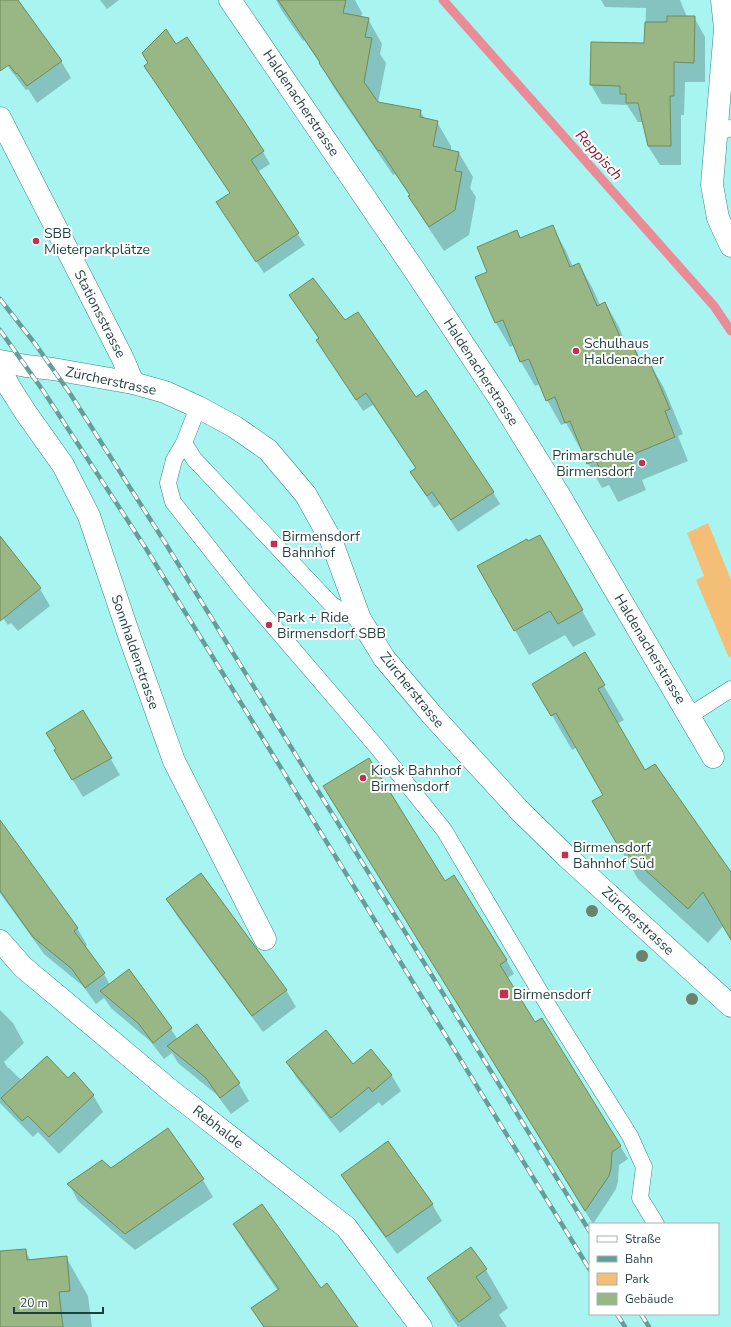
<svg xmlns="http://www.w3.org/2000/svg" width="731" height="1327" font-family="'Nunito Sans',sans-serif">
<rect width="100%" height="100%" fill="#a7f4f1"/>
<path fill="#f5be76" d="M 708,523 L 731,580 L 731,656 L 729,658 L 696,580 L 704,576 L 687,533 Z"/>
<path fill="#0003" d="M 0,0 L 17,0 L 61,61 L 71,78 L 37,103 L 28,89 L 26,90 L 9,68 L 0,52 Z
M 100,0 L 119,0 L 107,9 Z
M 276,0 L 355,0 L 362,13 L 361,18 L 368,19 L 382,44 L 380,54 L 386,63 L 378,103 L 420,111 L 425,119 L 437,122 L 451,146 L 451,151 L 459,153 L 473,177 L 470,188 L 476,197 L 469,235 L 444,251 L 424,221 L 410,196 L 395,174 L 393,175 L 334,88 L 321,65 L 304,40 L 303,41 L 282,11 Z
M 601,0 L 680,0 L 687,17 L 694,17 L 705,37 L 705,82 L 685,82 L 684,115 L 681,115 L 681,165 L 660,165 L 648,146 L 643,122 L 638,122 L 627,105 L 602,104 L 591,85 L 645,44 L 646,8 L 605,7 Z
M 176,45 L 242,120 L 263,152 L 270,164 L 257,172 L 305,245 L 264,273 L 225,214 L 231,194 Z
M 552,226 L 566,251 L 573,267 L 579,264 L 593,289 L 600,305 L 605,303 L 619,327 L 626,344 L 631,342 L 645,366 L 650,364 L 664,388 L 683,434 L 678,436 L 688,461 L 642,480 L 646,490 L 618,502 L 609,485 L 602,488 L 566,423 L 561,425 L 547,400 L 540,384 L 535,386 L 521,362 L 514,345 L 510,347 L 496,323 L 477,277 L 489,272 L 516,231 L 521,239 Z
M 298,307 L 344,322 L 416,398 L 493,492 L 500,504 L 458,532 L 440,504 L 434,508 L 418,484 L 411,472 L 416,469 L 373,405 L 363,411 L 324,352 L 317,340 L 319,339 Z
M 539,536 L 596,635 L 573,647 L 565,635 L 529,655 L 479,567 Z
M 0,549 L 40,589 L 50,606 L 18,631 L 11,623 L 8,625 L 0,614 Z
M 585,654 L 624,720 L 617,724 L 645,771 L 731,874 L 731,939 L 723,926 L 708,943 L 638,879 L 593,802 L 604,795 L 577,747 L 572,750 L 534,684 Z
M 83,711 L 120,775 L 83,797 L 65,767 Z
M 332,799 L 444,882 L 454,876 L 507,961 L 514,974 L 507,978 L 535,1024 L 620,1146 L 628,1159 L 619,1165 L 618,1181 L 616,1189 L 593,1224 Z
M 4,828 L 77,928 L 87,945 L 85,947 L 104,974 L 110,985 L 129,971 L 171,1029 L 178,1040 L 197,1026 L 239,1084 L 249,1101 L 231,1114 L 217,1095 L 178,1063 L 172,1053 L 164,1059 L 150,1041 L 111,1008 L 104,998 L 96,1004 L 83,986 L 44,954 L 0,893 L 0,831 Z
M 167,899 L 286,990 L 296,1007 L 263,1032 L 177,916 Z
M 0,1010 L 13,1023 L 24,1043 L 4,1062 L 8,1068 L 9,1068 L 22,1081 L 68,1079 L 93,1095 L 103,1112 L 59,1154 L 38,1132 L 33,1137 L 0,1103 Z
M 371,1050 L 392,1076 L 401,1091 L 382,1106 L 379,1102 L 340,1133 L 296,1077 L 287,1062 L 353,1066 Z
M 111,1169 L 203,1180 L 213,1197 L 135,1250 L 78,1201 L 69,1184 Z
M 342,1175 L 432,1204 L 442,1221 L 397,1254 L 352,1192 Z
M 234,1224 L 321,1289 L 356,1327 L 263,1327 L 253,1308 L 278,1291 L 247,1246 Z
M 25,1250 L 31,1261 L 66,1257 L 88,1296 L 92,1327 L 0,1327 L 0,1252 Z
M 486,1270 L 508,1308 L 499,1315 L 507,1327 L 458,1327 L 451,1317 L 428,1278 Z"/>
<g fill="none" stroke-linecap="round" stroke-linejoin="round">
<path stroke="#e98c96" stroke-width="9" d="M 443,0 L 714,306 L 731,331"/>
</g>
<path fill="#99b785" stroke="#6e8a5a" d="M 0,0 L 18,0 L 62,61 L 27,86 L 17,73 L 16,74 L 9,65 L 0,71 Z
M 278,0 L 346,0 L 343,13 L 369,18 L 365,37 L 372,38 L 364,82 L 378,102 L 421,110 L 420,117 L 438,121 L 433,146 L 459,152 L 455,171 L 462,172 L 455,210 L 429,227 L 408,196 L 410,195 L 380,150 L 378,151 L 319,63 L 320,62 Z
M 667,16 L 695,16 L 694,63 L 674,62 L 674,96 L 670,96 L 671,146 L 648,146 L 638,103 L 626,103 L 626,94 L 620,94 L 620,86 L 590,85 L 591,42 L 644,43 L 645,22 L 667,22 Z
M 166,29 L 176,44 L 187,37 L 243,119 L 264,151 L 251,160 L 299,233 L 256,262 L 216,202 L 230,193 L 144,66 L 148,63 L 142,53 Z
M 553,225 L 570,267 L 579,263 L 597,306 L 605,302 L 623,344 L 631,341 L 642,366 L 650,363 L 670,409 L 665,411 L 675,437 L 629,456 L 633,466 L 603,478 L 596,460 L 587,464 L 570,421 L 565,423 L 555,397 L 546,401 L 529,359 L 520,362 L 503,320 L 495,323 L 475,277 L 487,272 L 477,247 L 517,230 L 520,238 Z
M 313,278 L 345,320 L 358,312 L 416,397 L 426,390 L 494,492 L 451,520 L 432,492 L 427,496 L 410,472 L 416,468 L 366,393 L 356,400 L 316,340 L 319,338 L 289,295 Z
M 540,535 L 583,610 L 558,624 L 550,611 L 514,631 L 477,566 L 527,539 L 528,541 Z
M 0,536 L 41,588 L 0,621 Z
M 585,652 L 605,685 L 598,689 L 645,770 L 655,764 L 731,872 L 731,940 L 703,892 L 688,909 L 617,844 L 592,801 L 603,795 L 556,713 L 551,716 L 532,684 Z
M 83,710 L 112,758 L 72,780 L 54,750 L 56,749 L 46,733 Z
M 369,758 L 445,881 L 454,875 L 507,960 L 500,965 L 535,1022 L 542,1018 L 621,1146 L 612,1152 L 611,1168 L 609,1176 L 585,1211 L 323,786 Z
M 0,820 L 78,928 L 74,931 L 105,973 L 85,988 L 72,969 L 33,937 L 0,891 Z
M 201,873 L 287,990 L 252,1016 L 166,899 Z
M 129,969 L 172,1028 L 153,1043 L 139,1024 L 100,991 Z
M 197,1024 L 240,1083 L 220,1098 L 206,1078 L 167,1046 Z
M 326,1030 L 353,1064 L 371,1049 L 392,1075 L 372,1092 L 369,1087 L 331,1118 L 286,1062 Z
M 47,1056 L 68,1078 L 74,1072 L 94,1095 L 49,1137 L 28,1116 L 22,1121 L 1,1098 Z
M 168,1128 L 204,1179 L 125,1234 L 67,1184 L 102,1160 L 111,1168 Z
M 388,1141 L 433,1204 L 386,1237 L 341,1175 Z
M 262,1204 L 321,1288 L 327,1283 L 358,1327 L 264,1327 L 251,1308 L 279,1289 L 233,1224 Z
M 471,1247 L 487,1269 L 476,1277 L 491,1298 L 459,1322 L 427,1278 Z
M 26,1249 L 27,1260 L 67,1256 L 70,1291 L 59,1292 L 63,1327 L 0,1327 L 0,1251 Z"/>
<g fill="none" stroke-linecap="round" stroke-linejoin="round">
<defs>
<path id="lane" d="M 715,133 L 731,128
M 198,407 L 184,443 L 174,460 L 168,483 L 173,502 L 244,592 L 377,747 L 444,830 L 549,1007 L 630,1136 L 644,1167 L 640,1198 L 656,1224
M 184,443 L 194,459 L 331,604 L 345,613 L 360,619
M 689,716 L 731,689"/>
<path id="street" d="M 230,0 L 415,271 L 501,401 L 558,493 L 713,757
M 722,0 L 725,29 L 712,185 L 718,218 L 731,246
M 0,118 L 123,359 L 133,383
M 0,361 L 26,366 L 53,369 L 133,383 L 165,392 L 198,407 L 235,427 L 268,450 L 306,495 L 331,540 L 360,619 L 384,658 L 432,715 L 520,811 L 565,855 L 731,1006
M 0,369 L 10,388 L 26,413 L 63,465 L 89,516 L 129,635 L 174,761 L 265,939
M 0,941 L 23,967 L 170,1090 L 346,1227 L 421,1327"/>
</defs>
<use href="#lane" stroke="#388684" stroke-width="17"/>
<use href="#street" stroke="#388684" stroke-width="23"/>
<use href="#lane" stroke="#fff" stroke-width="16"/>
<use href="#street" stroke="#fff" stroke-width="22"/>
<defs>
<path id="rail" d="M 0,299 L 36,345 L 71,395 L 164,541 L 590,1232
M 0,330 L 44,392 L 145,547 L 590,1270
M 617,1314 L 625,1327
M 641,1314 L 649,1327"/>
</defs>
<use href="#rail" stroke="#659d9b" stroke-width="4.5"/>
<use href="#rail" stroke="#fff" stroke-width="3" stroke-dasharray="9" stroke-linecap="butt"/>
</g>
<g fill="#6c826e">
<circle cx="592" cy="911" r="6"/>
<circle cx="642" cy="956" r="6"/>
<circle cx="692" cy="999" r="6"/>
</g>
<g fill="#c13151" stroke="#fff" stroke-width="1.5">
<circle cx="36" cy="241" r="4"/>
<circle cx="576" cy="351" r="4"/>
<circle cx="642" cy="463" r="4"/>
<rect x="270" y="540" width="8" height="8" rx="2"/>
<circle cx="269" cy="625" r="4"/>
<circle cx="363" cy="778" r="4"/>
<rect x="561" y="851" width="8" height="8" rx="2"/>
<rect x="499" y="989" width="10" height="10" rx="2"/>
</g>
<g text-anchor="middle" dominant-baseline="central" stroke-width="4" stroke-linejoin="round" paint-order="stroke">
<g font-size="14" fill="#1f3f3e" stroke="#fff">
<text transform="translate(301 103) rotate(56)">Haldenacherstrasse</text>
<text transform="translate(100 314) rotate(63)">Stationsstrasse</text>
<text transform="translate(481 372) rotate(57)">Haldenacherstrasse</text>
<text transform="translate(111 381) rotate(12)">Zürcherstrasse</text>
<text transform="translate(650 649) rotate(59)">Haldenacherstrasse</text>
<text transform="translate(135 652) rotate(71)">Sonnhaldenstrasse</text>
<text transform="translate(412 690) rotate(51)">Zürcherstrasse</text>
<text transform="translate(638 921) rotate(43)">Zürcherstrasse</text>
<text transform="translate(218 1127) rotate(38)">Rebhalde</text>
</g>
<g font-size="14" fill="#1f3f3e" stroke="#fff" text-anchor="start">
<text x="44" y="233">SBB<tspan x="44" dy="16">Mieterparkplätze</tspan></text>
<text x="584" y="343">Schulhaus<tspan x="584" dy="16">Haldenacher</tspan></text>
<text x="634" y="455" text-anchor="end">Primarschule<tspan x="634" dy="16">Birmensdorf</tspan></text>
<text x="282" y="536">Birmensdorf<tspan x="282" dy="16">Bahnhof</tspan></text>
<text x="277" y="617">Park + Ride<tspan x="277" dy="16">Birmensdorf SBB</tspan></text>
<text x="371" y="770">Kiosk Bahnhof<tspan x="371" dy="16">Birmensdorf</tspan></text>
<text x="573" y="847">Birmensdorf<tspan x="573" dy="16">Bahnhof Süd</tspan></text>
<text x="513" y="994">Birmensdorf</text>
</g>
<g font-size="15" font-style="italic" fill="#8a1d36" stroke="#fff">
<text transform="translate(599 155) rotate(48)">Reppisch</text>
</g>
</g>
<rect x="589" y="1223" width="130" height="92" fill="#ffffff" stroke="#a5b2b2"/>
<rect x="597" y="1236" width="20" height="6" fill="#ffffff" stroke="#a5b2b2"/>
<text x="625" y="1243" font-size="12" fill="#1f3f3e">Straße</text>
<rect x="597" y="1256" width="20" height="6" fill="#659d9b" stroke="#a5b2b2"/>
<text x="625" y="1263" font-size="12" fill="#1f3f3e">Bahn</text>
<rect x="597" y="1273" width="20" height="12" fill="#f5be76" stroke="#a5b2b2"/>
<text x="625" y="1283" font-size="12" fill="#1f3f3e">Park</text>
<rect x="597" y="1293" width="20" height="12" fill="#99b785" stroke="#a5b2b2"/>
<text x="625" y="1303" font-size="12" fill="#1f3f3e">Gebäude</text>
<path d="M14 1307v6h89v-6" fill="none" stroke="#1f3f3e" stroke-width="2"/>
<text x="20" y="1307" font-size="12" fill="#1f3f3e" stroke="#ffffff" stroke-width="3" paint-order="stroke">20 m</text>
</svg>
